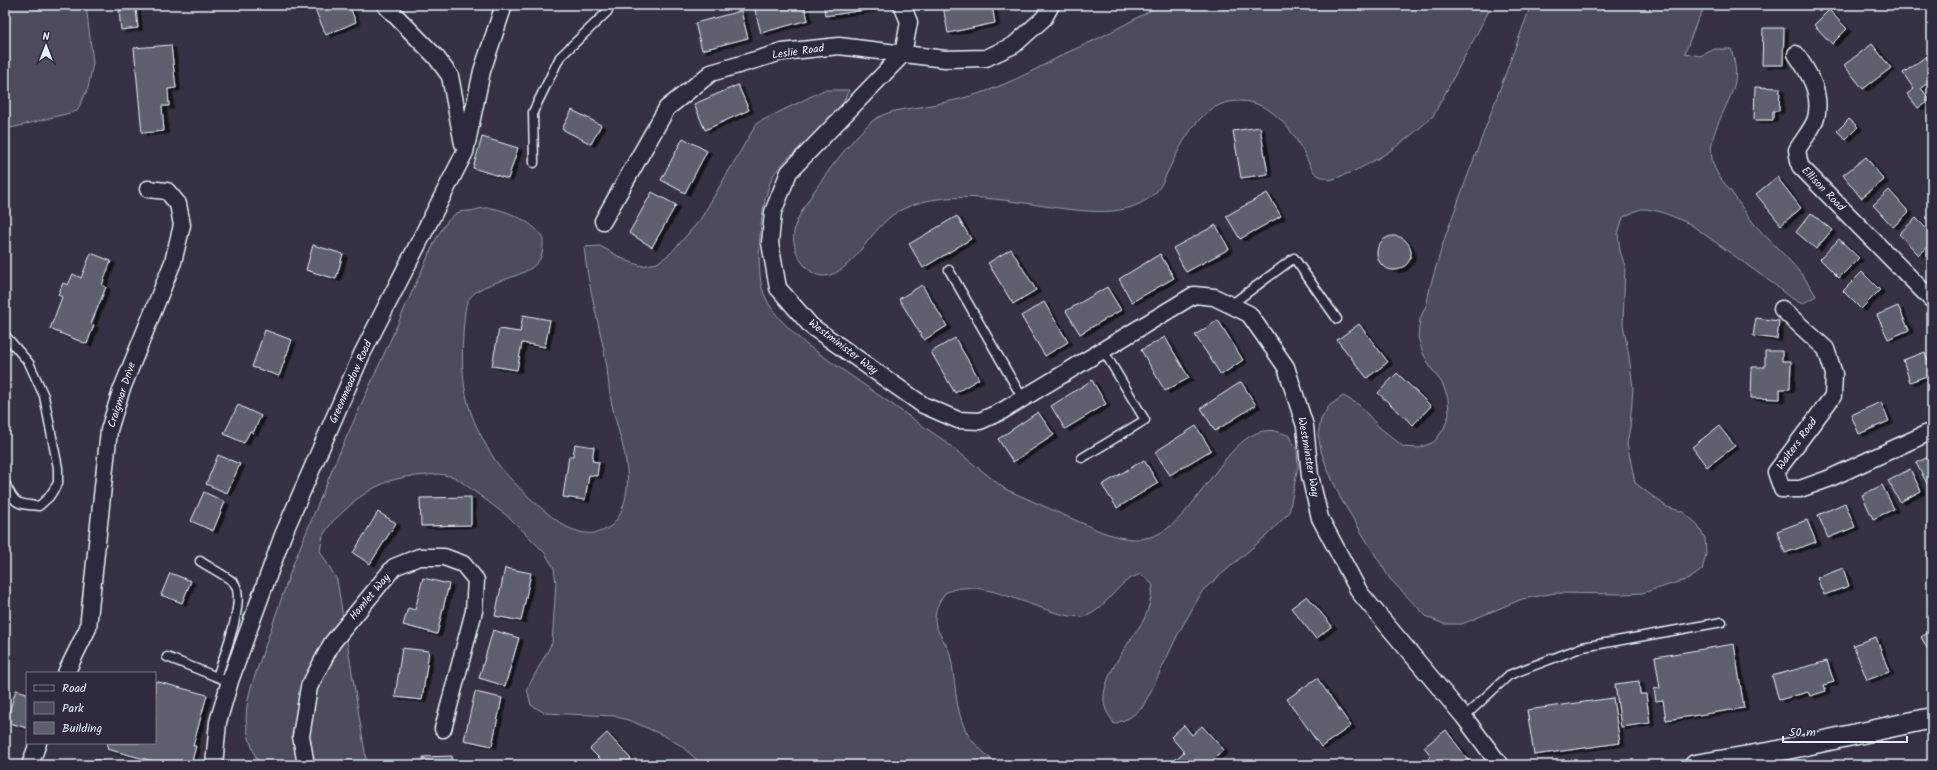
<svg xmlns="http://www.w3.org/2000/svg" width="1937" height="770" font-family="Kalam,sans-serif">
<defs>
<filter id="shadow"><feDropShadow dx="4.5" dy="2.5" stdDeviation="0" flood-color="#0009"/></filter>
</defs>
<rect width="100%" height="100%" fill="#363244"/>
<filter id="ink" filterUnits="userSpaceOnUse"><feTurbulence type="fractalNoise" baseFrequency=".025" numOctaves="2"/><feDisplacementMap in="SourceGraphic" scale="8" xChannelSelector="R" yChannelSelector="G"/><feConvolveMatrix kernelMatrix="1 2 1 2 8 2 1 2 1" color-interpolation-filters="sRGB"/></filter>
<g filter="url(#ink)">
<path fill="#4d4b5c" stroke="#9a9eaa" d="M 5,5 L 86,5 L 93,63 L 88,88 L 77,111 L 11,128 L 5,127 Z
M 1160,5 L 1492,5 L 1433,116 C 1402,145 1371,167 1330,180 C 1326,178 1318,176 1315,173 C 1310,168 1307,158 1304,153 C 1291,128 1271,102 1241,101 C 1201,100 1184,140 1168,171 C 1165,177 1162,185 1157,191 C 1150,199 1139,205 1128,208 C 1107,214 1087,211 1066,209 C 1017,203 950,186 903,209 C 893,213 884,222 877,230 C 862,246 834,295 807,268 C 796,257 791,241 795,226 C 801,204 858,128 877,118 C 892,109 910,109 926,106 C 947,102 967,98 987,91 C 1014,81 1039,68 1064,54 C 1074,49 1085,45 1095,40 C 1117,29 1139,17 1160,5 Z
M 1531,5 L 1706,5 L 1697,21 L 1685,53 L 1700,56 L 1715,49 L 1731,49 C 1734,59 1737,70 1735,81 C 1730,107 1707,132 1712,159 C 1714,172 1724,183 1732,193 C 1739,203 1747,215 1755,225 C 1776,248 1801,268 1816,296 L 1802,304 L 1788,296 L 1775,285 L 1690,224 C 1676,218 1657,208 1641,209 C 1636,210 1629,215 1623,217 L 1618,234 L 1620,251 L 1625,266 L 1623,324 L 1629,357 L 1633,388 L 1630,427 L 1627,443 L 1635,483 L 1667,507 L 1683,512 L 1696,523 L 1705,538 L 1706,554 L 1702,570 L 1689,579 L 1642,593 L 1623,594 L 1555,593 L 1522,599 L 1462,624 L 1444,624 L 1427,617 L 1390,579 L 1341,499 L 1327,468 L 1321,451 L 1318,434 L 1321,419 L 1329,406 L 1343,396 L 1358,404 L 1379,427 L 1404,447 L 1419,448 L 1434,442 L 1443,430 L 1449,415 L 1448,398 L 1442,383 L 1431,368 L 1423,353 L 1418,337 L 1420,319 L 1427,303 L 1430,287 L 1445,237 Z
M 824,90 L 849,90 C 844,100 839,114 833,123 C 828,129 819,133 813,138 C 800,147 787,158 777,170 C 760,190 754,270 764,294 C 772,314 791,331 807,345 L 943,440 L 1005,489 L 1102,532 C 1117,537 1134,542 1150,537 C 1199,524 1226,423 1275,431 C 1280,432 1285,434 1290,436 L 1297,451 L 1298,466 L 1289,513 L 1266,536 L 1203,590 L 1178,634 L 1150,693 L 1142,708 L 1129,718 L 1114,724 C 1112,719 1108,715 1106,710 C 1095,684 1130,642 1143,621 C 1149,610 1151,597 1153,585 L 1141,574 C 1136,576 1129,578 1125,582 C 1113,592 1103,608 1089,615 C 1064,626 998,583 962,588 C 956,588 950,591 945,593 C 938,603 935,609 935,621 C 936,632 947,643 950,654 C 956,679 954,706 965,729 C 972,744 986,754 998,765 L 703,765 L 680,745 L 663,735 L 631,721 L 614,716 L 545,713 L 531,705 L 527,689 L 552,643 L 556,583 L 554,568 L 545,553 L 510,518 L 455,477 L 439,474 L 405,477 L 389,481 L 372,489 L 357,499 L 333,521 L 323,535 L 320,551 L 337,580 L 367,765 L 259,765 C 246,733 242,721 251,687 L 294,562 L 338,456 L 436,239 C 442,229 447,219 457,213 C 461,211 466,211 470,211 C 476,210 484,207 490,208 C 505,209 538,224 543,239 C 543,239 543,246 543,247 C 543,286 467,273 465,311 C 462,340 460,374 468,403 C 473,422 484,443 495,460 C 506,477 551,520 569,528 C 584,535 599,536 612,525 C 625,513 629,487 627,470 C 625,446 615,423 611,400 C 609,389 608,378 607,367 C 600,326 588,287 584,247 L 600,246 L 627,261 L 642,266 L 657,263 L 671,253 L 700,220 L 757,123 Z"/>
<path fill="#605e6e" stroke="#e8f1f8" filter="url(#shadow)" d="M 313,5 L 349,5 L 356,22 L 326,35 Z
M 761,5 L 804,5 L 808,20 L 761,33 L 754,7 Z
M 824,5 L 872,5 L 872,9 L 825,16 Z
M 948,5 L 992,5 L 995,23 L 948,33 L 943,6 Z
M 136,9 L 138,28 L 121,30 L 119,11 Z
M 1829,10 L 1847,29 L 1832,44 L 1814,25 Z
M 741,11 L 748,38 L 702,50 L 695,23 Z
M 1763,28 L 1784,28 L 1783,65 L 1762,65 Z
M 1872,44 L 1891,68 L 1863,89 L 1844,65 Z
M 171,45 L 176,88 L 168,89 L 169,106 L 162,106 L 164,131 L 142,133 L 134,48 Z
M 1932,52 L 1932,80 L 1921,88 L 1930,100 L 1918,108 L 1907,94 L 1914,89 L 1903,73 Z
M 738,85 L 749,110 L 705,130 L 694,104 Z
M 1755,87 L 1780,88 L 1779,111 L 1773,111 L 1773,120 L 1754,120 Z
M 572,110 L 601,125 L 591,144 L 562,129 Z
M 1849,119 L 1858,127 L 1846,139 L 1837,131 Z
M 1260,127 L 1268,174 L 1241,178 L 1233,131 Z
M 482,137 L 518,148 L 508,179 L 473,168 Z
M 683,138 L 707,151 L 685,193 L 661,180 Z
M 1866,157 L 1884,180 L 1861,198 L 1843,175 Z
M 1777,177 L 1801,208 L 1781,225 L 1756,194 Z
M 1889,190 L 1909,212 L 1893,227 L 1873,205 Z
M 652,192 L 676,205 L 652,247 L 629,233 Z
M 1267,193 L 1281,216 L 1240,239 L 1226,216 Z
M 1811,213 L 1832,230 L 1816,249 L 1796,232 Z
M 957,216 L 971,239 L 923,268 L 909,244 Z
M 1916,218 L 1932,234 L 1932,243 L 1919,255 L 1899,234 Z
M 1216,225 L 1229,249 L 1186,272 L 1173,248 Z
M1377 253a17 17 0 1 1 34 0a17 17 0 1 1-34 0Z
M 1839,239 L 1859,258 L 1839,278 L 1820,259 Z
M 313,245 L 343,254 L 336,279 L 306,270 Z
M 1011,249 L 1036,290 L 1013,304 L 988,263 Z
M 91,253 L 111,261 L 102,285 L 106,287 L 91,324 L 94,325 L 87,344 L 50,329 L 62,297 L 58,295 L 63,283 L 68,285 L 73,274 L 81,278 Z
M 1160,254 L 1174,278 L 1132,302 L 1119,279 Z
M 1862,272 L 1880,290 L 1861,309 L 1843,291 Z
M 922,285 L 947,326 L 924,340 L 899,299 Z
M 1107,287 L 1121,310 L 1080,334 L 1066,311 Z
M 1044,302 L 1068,342 L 1045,356 L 1021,316 Z
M 1898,306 L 1909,330 L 1888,339 L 1877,315 Z
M 523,315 L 550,320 L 545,347 L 522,343 L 517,370 L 492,366 L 499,329 L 520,332 Z
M 1756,318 L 1779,321 L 1777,339 L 1753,336 Z
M 1218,320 L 1243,360 L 1221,375 L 1195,335 Z
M 1359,324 L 1388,362 L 1367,378 L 1337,340 Z
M 265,330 L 292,340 L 279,376 L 252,367 Z
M 1165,337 L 1189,378 L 1165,391 L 1141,350 Z
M 955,338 L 979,379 L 955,393 L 931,352 Z
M 1765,351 L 1782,351 L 1782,361 L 1791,361 L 1790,389 L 1780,389 L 1780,399 L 1751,398 L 1752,367 L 1765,367 Z
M 1925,352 L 1932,374 L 1910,382 L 1903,360 Z
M 1397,373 L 1431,406 L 1413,425 L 1378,393 Z
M 1092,380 L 1106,404 L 1065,429 L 1051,406 Z
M 1241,382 L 1256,405 L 1215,431 L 1201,408 Z
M 1881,402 L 1889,421 L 1859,434 L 1851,415 Z
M 238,405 L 261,416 L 253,433 L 250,431 L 244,443 L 224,434 Z
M 1038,412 L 1054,435 L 1013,462 L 998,439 Z
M 1196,426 L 1211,450 L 1170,475 L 1155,452 Z
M 1719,426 L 1735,446 L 1707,467 L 1692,447 Z
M 575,444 L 594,447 L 592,461 L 599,462 L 597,476 L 589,475 L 585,500 L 563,497 L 569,456 L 573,456 Z
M 218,455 L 240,464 L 227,493 L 206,484 Z
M 1932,455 L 1932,488 L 1930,489 L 1916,463 Z
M 1144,460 L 1158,483 L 1117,508 L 1102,485 Z
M 1910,469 L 1921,491 L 1900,502 L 1888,481 Z
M 1882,485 L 1894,509 L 1873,519 L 1862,495 Z
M 204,492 L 225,502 L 213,531 L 191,521 Z
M 471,497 L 471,525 L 421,526 L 420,498 Z
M 1845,503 L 1855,527 L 1828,538 L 1818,515 Z
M 378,512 L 396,523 L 370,564 L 353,553 Z
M 1807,520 L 1816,542 L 1785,553 L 1777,531 Z
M 505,568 L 531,573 L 521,621 L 495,616 Z
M 1843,568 L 1849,586 L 1824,595 L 1817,578 Z
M 170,573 L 191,581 L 182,603 L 161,595 Z
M 423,578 L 449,584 L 437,634 L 403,625 L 408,608 L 415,610 Z
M 1307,596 L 1332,626 L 1316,639 L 1291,608 Z
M 493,630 L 519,638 L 505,686 L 479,678 Z
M 1932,630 L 1932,654 L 1931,655 L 1921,637 Z
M 1876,637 L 1889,672 L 1867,680 L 1853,645 Z
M 1734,644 L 1744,708 L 1666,720 L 1663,700 L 1656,701 L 1654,689 L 1660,688 L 1655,657 Z
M 402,648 L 429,651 L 422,700 L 395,697 Z
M 1827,661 L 1834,682 L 1824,685 L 1826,691 L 1810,696 L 1808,692 L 1779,700 L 1772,676 Z
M 1317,678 L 1351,726 L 1321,747 L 1287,699 Z
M 155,681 L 207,695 L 193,746 L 196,746 L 191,765 L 167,765 L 107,749 L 108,743 L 155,743 Z
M 1639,681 L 1640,694 L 1646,694 L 1650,723 L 1621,727 L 1615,684 Z
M 5,687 L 8,688 L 5,699 Z
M 16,690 L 27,693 L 27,728 L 6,722 Z
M 475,692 L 502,698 L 492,746 L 464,740 Z
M 1613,698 L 1620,743 L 1534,755 L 1527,710 Z
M 1184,725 L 1192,735 L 1202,726 L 1224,750 L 1207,765 L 1169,765 L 1184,752 L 1171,737 Z
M 1446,730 L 1472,765 L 1427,764 L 1430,762 L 1428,759 L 1431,756 L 1424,747 Z
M 607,733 L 631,759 L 625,765 L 606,765 L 590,749 Z
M 452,756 L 453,765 L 423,765 L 423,757 Z"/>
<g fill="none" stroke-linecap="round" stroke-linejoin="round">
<defs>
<path id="service" d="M 534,163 L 533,112 L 560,57 L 607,12 L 611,5
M 949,270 L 1023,399
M 1232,304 L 1294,258 L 1337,319
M 5,335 L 29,363 L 44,396 L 58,468 L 58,483 L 49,497 L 39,506 C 15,504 15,504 5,483
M 1082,458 L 1145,420 L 1103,350
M 200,561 C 207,566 230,578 234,583 C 247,599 223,658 217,677
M 167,657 L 222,679
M 1464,717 L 1509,675 L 1583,647 L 1722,622
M 95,765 L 99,765"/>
<path id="minor" d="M 385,5 L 436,57 L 450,76 L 463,144
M 902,5 L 909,22 L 903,54 L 789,172 L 773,212 L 770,243 L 778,288 L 811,326 L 923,405 L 958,420 L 980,421 L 1002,411 L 1194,295 L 1214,297 L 1249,314 L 1286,367 L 1305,426 L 1310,476 L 1320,518 L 1360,593 L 1464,717 L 1500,765
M 1796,54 C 1809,73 1822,93 1816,118 C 1814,127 1802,141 1797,150 L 1800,166 L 1932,300
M 603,221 L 667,108 L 711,73 L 782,52 L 839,46 L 945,59 L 986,58 L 1014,45 L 1044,18 L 1051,5
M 1782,309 L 1826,349 L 1834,374 L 1833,396 L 1776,472 L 1782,489 L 1800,489 L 1828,479 L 1932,431
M 66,673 L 88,628 L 109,430 L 121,391 L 173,262 L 182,225 L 178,204 L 167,191 L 148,189
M 30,765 L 38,743
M 214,765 L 218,722 L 230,681 L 283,535 L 362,354 L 465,152 L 482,71 L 504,5
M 306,765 L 301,736 L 309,687 L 332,643 L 394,567 L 419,557 L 444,557 L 463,564 L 476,580 L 474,611 L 443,729"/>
<path id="tertiary" d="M 1695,765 L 1773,752 L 1932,718"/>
</defs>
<use href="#service" stroke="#e8f1f8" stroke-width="11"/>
<use href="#minor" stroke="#e8f1f8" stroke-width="19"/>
<use href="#tertiary" stroke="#e8f1f8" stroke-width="23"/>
<use href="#service" stroke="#2f2a3d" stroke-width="8"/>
<use href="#minor" stroke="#2f2a3d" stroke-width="16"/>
<use href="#tertiary" stroke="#2f2a3d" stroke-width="20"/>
</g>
</g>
<g text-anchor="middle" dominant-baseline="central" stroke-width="4" stroke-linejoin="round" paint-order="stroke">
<g font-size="11" fill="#e8f1f8" stroke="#2f2a3d">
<text transform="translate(798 52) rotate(-8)">Leslie Road</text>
<text transform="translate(1823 189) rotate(46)">Ellison Road</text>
<text transform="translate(843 347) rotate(37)">Westminister Way</text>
<text transform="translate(351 382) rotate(-66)">Greenmeadow Road</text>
<text transform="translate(122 395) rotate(-72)">Craigmar Drive</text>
<text transform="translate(1797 444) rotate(-54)">Walters Road</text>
<text transform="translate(1308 457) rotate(80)">Westminster Way</text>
<text transform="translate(370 597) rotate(-50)">Hamlet Way</text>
</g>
</g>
<rect width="1937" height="770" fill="none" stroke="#2f2a3d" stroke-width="20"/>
<rect x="10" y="10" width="1917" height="750" fill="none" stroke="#e8f1f8" stroke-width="1.5" filter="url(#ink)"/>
<rect x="26" y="672" width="130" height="72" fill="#2f2a3d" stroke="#797a88"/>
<rect x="34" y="685" width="20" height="6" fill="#2f2a3d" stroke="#797a88"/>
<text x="62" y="692" font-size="12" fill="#e8f1f8">Road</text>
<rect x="34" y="702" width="20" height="12" fill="#4d4b5c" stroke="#797a88"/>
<text x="62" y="712" font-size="12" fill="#e8f1f8">Park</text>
<rect x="34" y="722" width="20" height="12" fill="#605e6e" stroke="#797a88"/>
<text x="62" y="732" font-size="12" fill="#e8f1f8">Building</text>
<g transform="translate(46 46)" stroke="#2f2a3d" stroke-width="3" paint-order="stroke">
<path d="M0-3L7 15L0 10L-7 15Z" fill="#e8f1f8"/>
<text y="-6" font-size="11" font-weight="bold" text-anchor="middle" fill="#e8f1f8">N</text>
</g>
<path d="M1783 736v6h124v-6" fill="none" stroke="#e8f1f8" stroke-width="2"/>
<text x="1789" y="736" font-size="12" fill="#e8f1f8" stroke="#2f2a3d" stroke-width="3" paint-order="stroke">50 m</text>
</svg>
